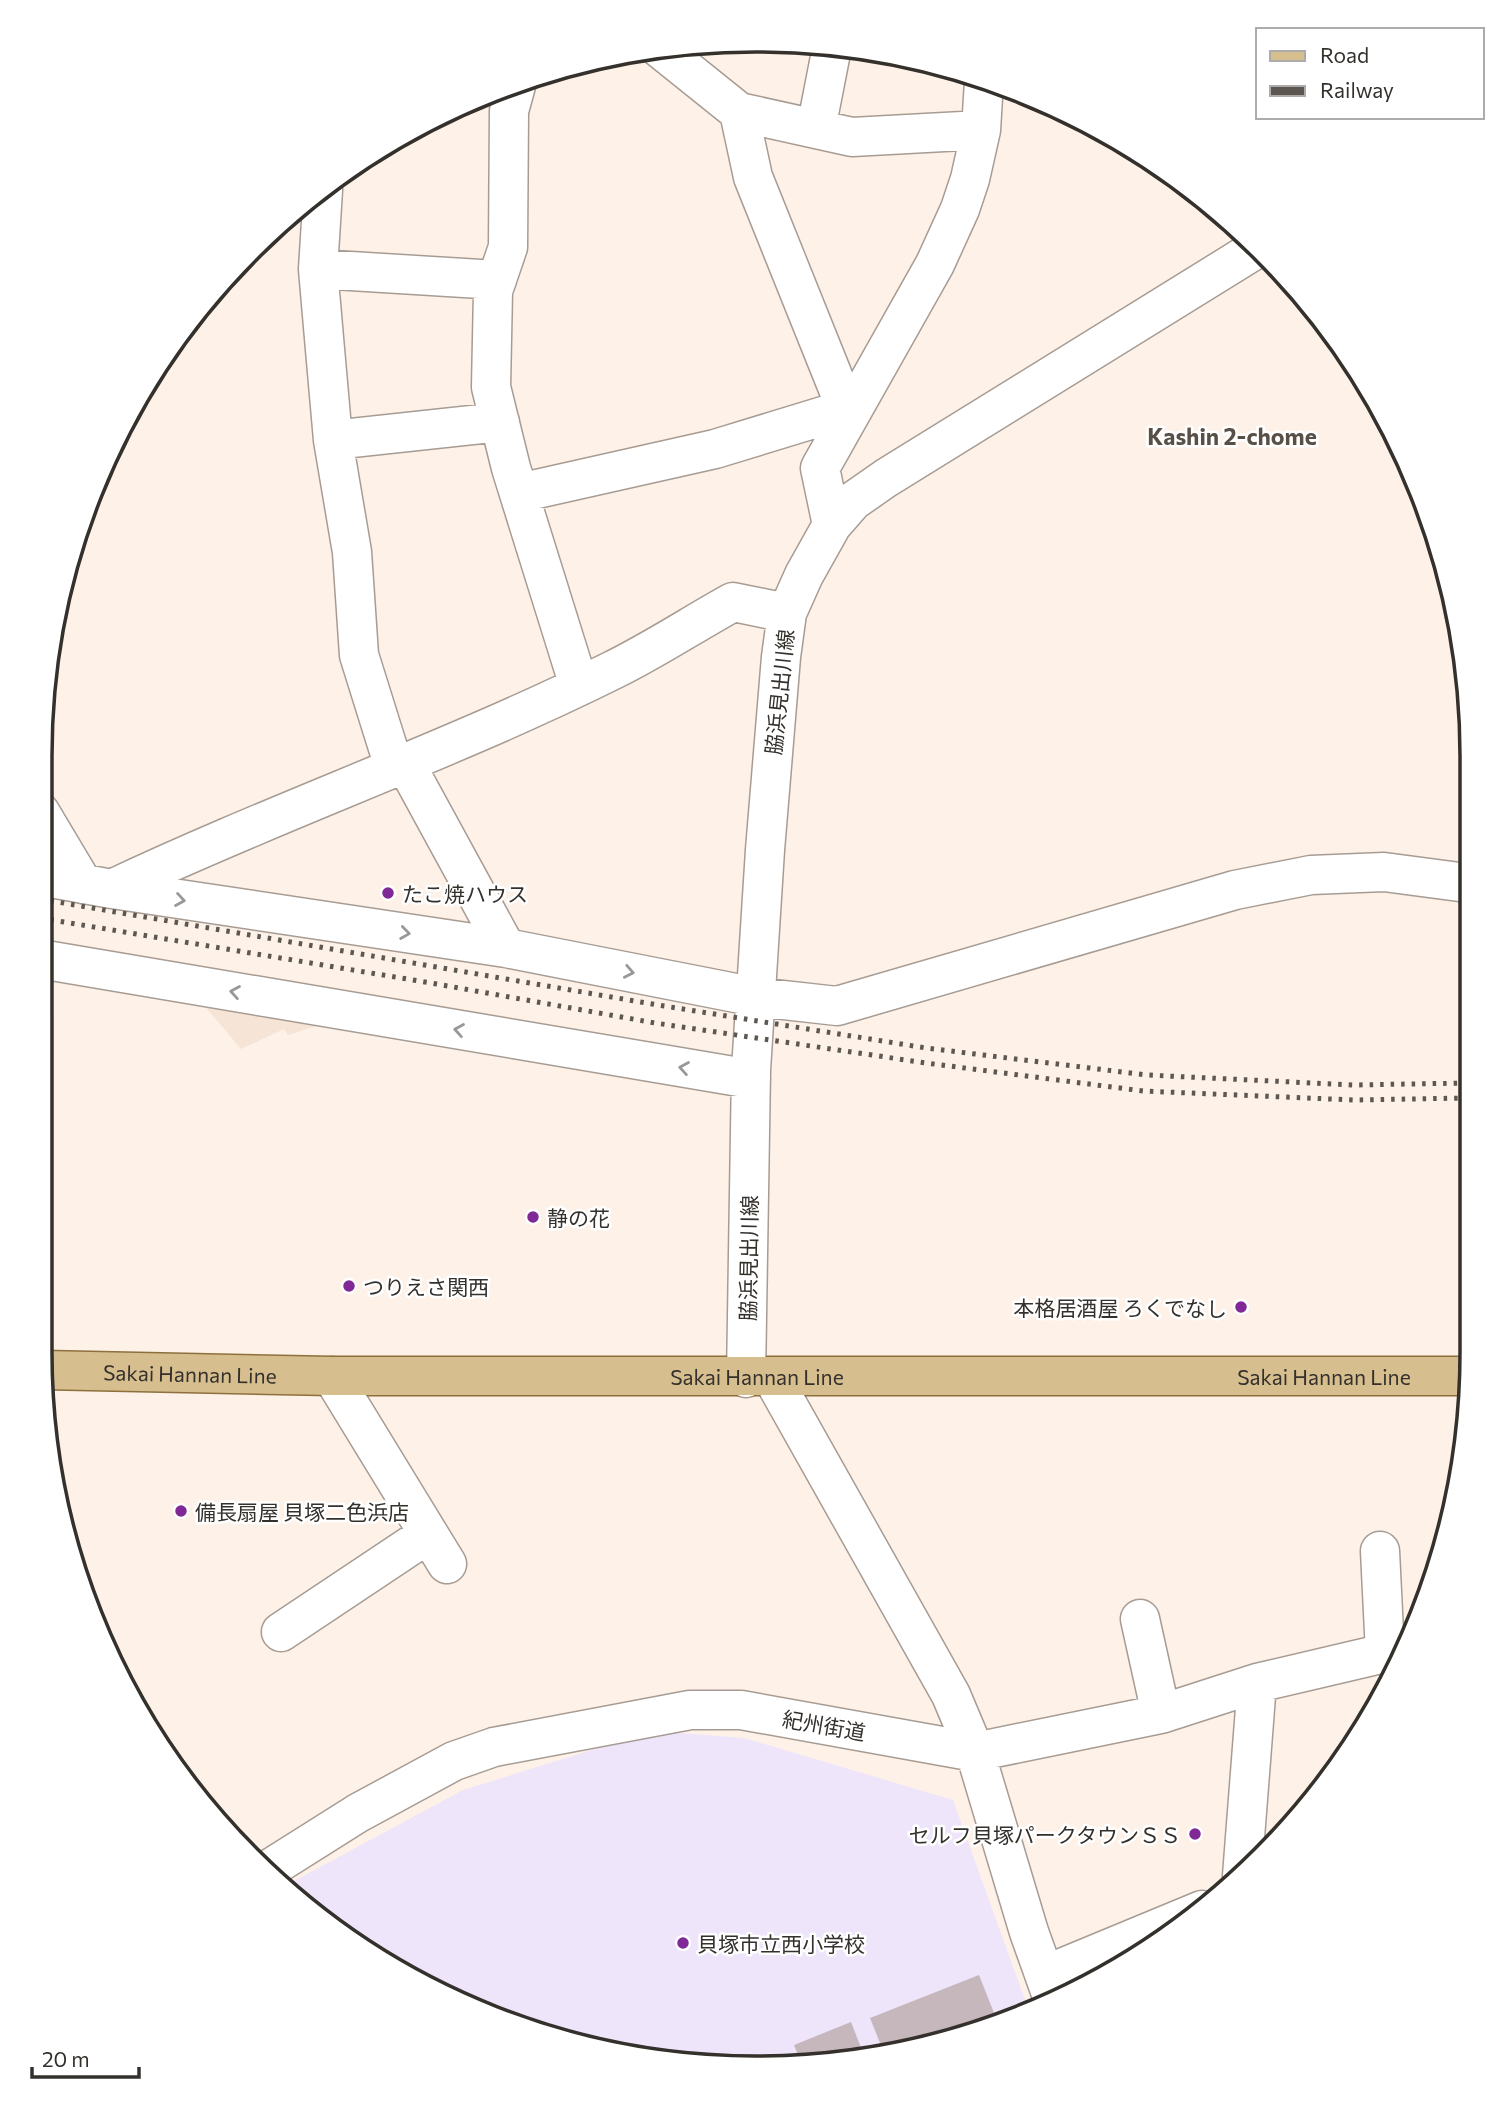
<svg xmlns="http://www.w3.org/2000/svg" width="1512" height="2109" font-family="Commissioner,'Noto Sans JP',sans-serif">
<rect width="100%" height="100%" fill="#fdf1e8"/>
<path fill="#f6e4d6" d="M 204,1005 L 343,1018 L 288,1035 L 284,1029 L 241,1049 Z"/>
<path fill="#eee5fb" d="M 653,1731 L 744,1738 L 953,1800 L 1030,2014 L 849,2063 L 662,2063 L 526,2031 L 440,1995 L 281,1888 L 463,1790 Z"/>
<path fill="#c5b7bc" d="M 979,1975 L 998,2023 L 884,2053 L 870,2018 Z
M 851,2022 L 865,2058 L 849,2063 L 801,2063 L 794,2045 Z"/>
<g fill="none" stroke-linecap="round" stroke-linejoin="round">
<defs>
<path id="minor" d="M 658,47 L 739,112 L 852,137 L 981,130
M 517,82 L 509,111 L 508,247 L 493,291 L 491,387 L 511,468 L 579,686
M 739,112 L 753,177 L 849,416
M 816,129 L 832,47
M 323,190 L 318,269 L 324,338 L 333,440 L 352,552 L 359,655 L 394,767
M 318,269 L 497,280
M 333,440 L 500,422
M 519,493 L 715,449 L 846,409
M 832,525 L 820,468 L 935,264 L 960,209 L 970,179 L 981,130 L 984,81
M 405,763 L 506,948
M 40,812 L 83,884
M 40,876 L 112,889 L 506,948 L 756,997 L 837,1006 L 1235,890 L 1311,875 L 1384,872 L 1467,883
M 112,889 C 277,811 450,751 613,670 C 654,650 693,624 733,602 L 787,613
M 40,959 L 751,1079
M 332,1376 L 447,1564
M 772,1377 L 951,1695 L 975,1752 L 1029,1932 L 1054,2002
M 746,1378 L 751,1070 L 765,850 L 781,657 L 787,613 L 804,575 L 832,525 L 853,501 L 886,478 L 1256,249
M 1380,1551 L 1385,1653
M 1140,1619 L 1161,1714
M 281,1632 L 428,1534
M 266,1871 L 358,1813 L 454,1761 L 494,1747 L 690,1710 L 741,1710 L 975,1752 L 1161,1714 L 1257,1683 L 1385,1653 L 1404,1654
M 1242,1876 L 1257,1683
M 1045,1975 L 1202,1910"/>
<g id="major">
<path id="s1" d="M 43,1370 L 332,1376 L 1470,1376"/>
</g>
</defs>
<use href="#minor" stroke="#a79c93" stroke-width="41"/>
<use href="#major" stroke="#8d703c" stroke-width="41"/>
<use href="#minor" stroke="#fff" stroke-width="38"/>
<use href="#major" stroke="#d7be8f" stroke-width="38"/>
<path stroke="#5d5752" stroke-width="5" stroke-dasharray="3.5 7" stroke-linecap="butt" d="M 40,899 L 658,1005 L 926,1048 L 1147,1075 L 1354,1085 L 1468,1083
M 40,918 L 431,983 L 655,1023 L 926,1063 L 1143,1091 L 1354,1100 L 1468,1098"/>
</g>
<defs><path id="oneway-chevron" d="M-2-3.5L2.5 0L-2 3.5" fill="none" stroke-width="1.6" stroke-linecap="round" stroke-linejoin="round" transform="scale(1.75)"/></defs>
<g stroke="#9a9896">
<use href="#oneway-chevron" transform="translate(180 900) rotate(9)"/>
<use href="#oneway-chevron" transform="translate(405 933) rotate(8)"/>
<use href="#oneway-chevron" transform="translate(629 972) rotate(11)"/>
<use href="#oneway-chevron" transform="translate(235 992) rotate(-170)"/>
<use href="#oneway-chevron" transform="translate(459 1030) rotate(-170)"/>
<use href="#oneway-chevron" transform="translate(684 1068) rotate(-170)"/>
</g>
<g fill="#802996" stroke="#fff" stroke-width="2.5">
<circle cx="388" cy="893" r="7"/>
<circle cx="533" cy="1217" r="7"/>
<circle cx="349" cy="1286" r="7"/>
<circle cx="1241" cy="1307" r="7"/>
<circle cx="181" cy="1511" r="7"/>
<circle cx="1195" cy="1834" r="7"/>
<circle cx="683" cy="1943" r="7"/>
</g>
<g text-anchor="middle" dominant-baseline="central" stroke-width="5" stroke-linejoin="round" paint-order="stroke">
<g font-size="21" fill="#34302c" stroke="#fff">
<text transform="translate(779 692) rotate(-84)">脇浜見出川線</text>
<text transform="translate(748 1258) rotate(-89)">脇浜見出川線</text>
<text stroke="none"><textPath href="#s1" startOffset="147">Sakai Hannan Line</textPath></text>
<text stroke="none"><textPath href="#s1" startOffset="1281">Sakai Hannan Line</textPath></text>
<text stroke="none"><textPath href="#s1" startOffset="714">Sakai Hannan Line</textPath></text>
<text transform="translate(824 1725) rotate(10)">紀州街道</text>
</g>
<g font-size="21" fill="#34302c" stroke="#fff" text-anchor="start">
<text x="402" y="893">たこ焼ハウス</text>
<text x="547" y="1217">静の花</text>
<text x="363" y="1286">つりえさ関西</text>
<text x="1227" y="1307" text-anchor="end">本格居酒屋 ろくでなし</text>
<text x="195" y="1511">備長扇屋 貝塚二色浜店</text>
<text x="1181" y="1834" text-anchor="end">セルフ貝塚パークタウンＳＳ</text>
<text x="697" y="1943">貝塚市立西小学校</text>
</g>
<g font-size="23" font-weight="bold" fill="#584f47" stroke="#fff">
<text x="1232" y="436">Kashin 2-chome</text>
</g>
</g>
<path d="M0 0H1512V2109H0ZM756 52H756A704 704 0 0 1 1460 756V1352A704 704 0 0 1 756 2056H756A704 704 0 0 1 52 1352V756A704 704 0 0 1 756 52Z" fill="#fff" fill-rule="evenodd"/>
<path fill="none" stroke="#34302c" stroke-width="3.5" d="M756 52H756A704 704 0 0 1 1460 756V1352A704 704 0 0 1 756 2056H756A704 704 0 0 1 52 1352V756A704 704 0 0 1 756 52Z"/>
<rect x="1256" y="28" width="228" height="91" fill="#ffffff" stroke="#aeacab" stroke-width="2"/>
<rect x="1270" y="51" width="35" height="10" fill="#d7be8f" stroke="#aeacab" stroke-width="2"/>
<text x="1320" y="63" font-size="21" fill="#34302c">Road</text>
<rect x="1270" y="86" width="35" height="10" fill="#5d5752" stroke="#aeacab" stroke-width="2"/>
<text x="1320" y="98" font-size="21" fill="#34302c">Railway</text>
<path d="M32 2067v10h107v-10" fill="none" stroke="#34302c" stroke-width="3.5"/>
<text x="42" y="2067" font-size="21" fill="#34302c" stroke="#ffffff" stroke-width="5" paint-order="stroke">20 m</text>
</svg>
